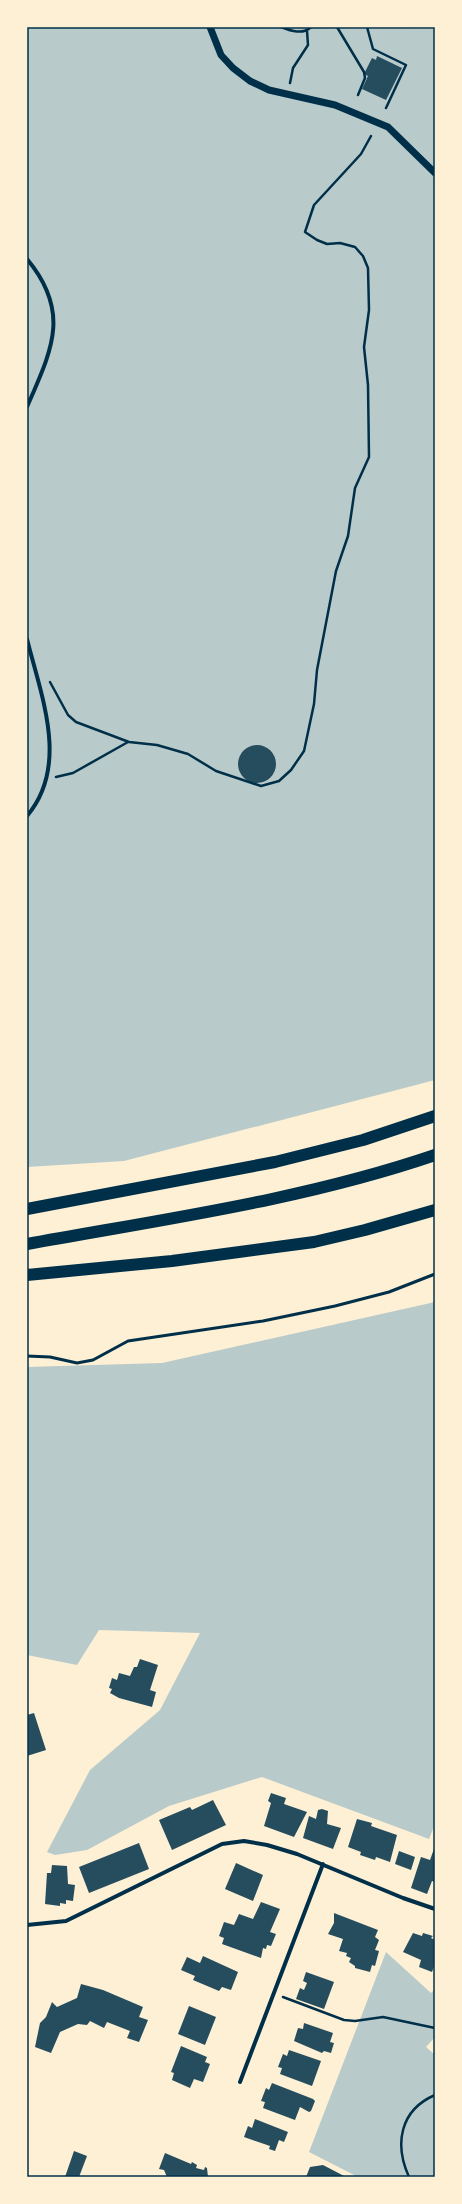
<svg xmlns="http://www.w3.org/2000/svg" width="462" height="2204" font-family="'Titillium Web',sans-serif">
<rect width="100%" height="100%" fill="#fdf0d5"/>
<path fill="#b9caca" d="M 27,27 L 435,29 L 435,1080 L 124,1161 L 27,1167 Z
M 435,1302 L 435,1824 L 429,1839 L 262,1777 L 169,1806 L 87,1850 L 55,1855 L 47,1852 L 90,1770 L 160,1710 L 200,1633 L 99,1630 L 77,1665 L 27,1655 L 27,1367 L 162,1363 Z
M 386,1952 L 431,1993 L 435,1989 L 435,2037 L 426,2047 L 435,2055 L 435,2177 L 358,2177 L 309,2152 Z"/>
<path fill="#264d5e" d="M 377,56 L 402,68 L 386,100 L 362,89 L 368,76 L 364,74 L 372,58 L 376,60 Z
M238 764a19 19 0 1 1 38 0a19 19 0 1 1-38 0Z
M 140,1659 L 158,1665 L 150,1690 L 156,1692 L 152,1707 L 119,1698 L 110,1693 L 112,1689 L 109,1688 L 112,1678 L 117,1680 L 119,1673 L 130,1676 L 134,1667 L 137,1667 Z
M 34,1713 L 46,1750 L 27,1756 L 27,1715 Z
M 271,1793 L 286,1798 L 284,1804 L 307,1812 L 294,1837 L 264,1826 L 271,1803 L 268,1801 Z
M 213,1800 L 226,1825 L 172,1850 L 159,1820 L 190,1807 L 192,1810 Z
M 322,1809 L 328,1811 L 327,1824 L 341,1828 L 333,1849 L 303,1838 L 309,1816 L 316,1819 L 318,1810 Z
M 357,1819 L 372,1823 L 371,1826 L 397,1835 L 390,1862 L 376,1857 L 375,1860 L 360,1855 L 361,1852 L 348,1847 Z
M 139,1843 L 149,1869 L 89,1893 L 79,1867 Z
M 435,1846 L 435,1882 L 432,1881 L 427,1894 L 411,1888 L 421,1857 L 430,1860 Z
M 399,1851 L 415,1857 L 411,1870 L 395,1864 Z
M 236,1863 L 263,1875 L 253,1901 L 225,1889 Z
M 52,1865 L 67,1866 L 68,1884 L 75,1885 L 73,1901 L 66,1900 L 66,1904 L 60,1903 L 60,1906 L 45,1904 L 47,1873 L 51,1873 Z
M 261,1902 L 280,1909 L 270,1932 L 276,1934 L 271,1946 L 267,1945 L 266,1949 L 263,1948 L 261,1958 L 222,1944 L 224,1938 L 219,1936 L 224,1922 L 234,1925 L 239,1914 L 253,1919 Z
M 334,1913 L 378,1930 L 375,1937 L 379,1940 L 375,1950 L 379,1951 L 375,1966 L 372,1965 L 370,1972 L 355,1968 L 355,1966 L 349,1962 L 351,1958 L 346,1956 L 347,1953 L 339,1951 L 343,1939 L 328,1934 L 334,1923 Z
M 413,1933 L 422,1936 L 423,1933 L 433,1936 L 431,1938 L 435,1940 L 435,1964 L 432,1972 L 419,1967 L 421,1960 L 403,1952 Z
M 203,1956 L 238,1972 L 231,1990 L 222,1987 L 219,1991 L 193,1980 L 195,1976 L 181,1970 L 187,1957 L 200,1963 Z
M 306,1972 L 334,1982 L 324,2009 L 296,1999 L 300,1988 L 304,1990 L 307,1983 L 303,1981 Z
M 81,1984 L 103,1990 L 143,2007 L 139,2017 L 148,2020 L 139,2042 L 127,2038 L 130,2031 L 107,2022 L 104,2028 L 90,2021 L 87,2025 L 78,2024 L 60,2032 L 51,2053 L 35,2047 L 40,2023 L 46,2017 L 52,2002 L 57,2007 L 77,1998 Z
M 189,2006 L 216,2017 L 205,2045 L 178,2034 Z
M 304,2023 L 333,2033 L 330,2042 L 334,2043 L 331,2053 L 324,2051 L 322,2053 L 294,2041 L 298,2028 L 303,2029 Z
M 181,2046 L 207,2057 L 205,2062 L 210,2064 L 203,2082 L 194,2079 L 190,2088 L 172,2080 L 174,2073 L 171,2072 Z
M 289,2050 L 321,2061 L 312,2086 L 280,2074 L 282,2068 L 278,2067 L 283,2054 L 287,2056 Z
M 272,2083 L 313,2099 L 315,2101 L 311,2111 L 309,2112 L 300,2107 L 295,2120 L 263,2108 L 265,2102 L 261,2101 L 266,2088 L 269,2090 Z
M 255,2119 L 288,2132 L 284,2142 L 279,2140 L 275,2151 L 269,2149 L 270,2146 L 244,2137 L 248,2126 L 252,2128 Z
M 74,2151 L 87,2156 L 79,2177 L 65,2177 Z
M 165,2153 L 191,2164 L 192,2162 L 197,2165 L 196,2168 L 204,2170 L 205,2167 L 207,2168 L 208,2177 L 167,2177 L 164,2170 L 159,2169 Z
M 323,2165 L 346,2177 L 306,2177 L 310,2167 Z"/>
<g fill="none" stroke-linecap="round" stroke-linejoin="round">
<path stroke="#003049" stroke-width="2.5" d="M 281,27 C 291,31 303,35 311,27
M 337,27 L 364,72 L 365,78 L 358,95
M 367,27 L 373,49 L 406,65 L 386,108
M 290,83 L 293,68 L 308,45 L 307,31
M 50,682 L 68,715 L 76,722 L 129,742 L 157,745 L 188,754 L 216,771 L 261,786 L 279,781 L 291,770 L 304,751 L 314,704 L 317,670 L 336,571 L 348,536 L 355,488 L 369,457 L 368,385 L 364,347 L 369,310 L 368,268 L 363,256 L 355,247 L 340,243 L 327,244 L 317,240 L 305,232 L 314,205 L 361,154 L 371,136
M 56,777 L 73,773 L 128,742
M 283,1997 L 344,2020 L 355,2021 L 383,2017 L 435,2028
M 409,2177 C 394,2144 400,2110 435,2095"/>
<path stroke="#003049" stroke-width="3" d="M 27,1356 L 50,1357 L 77,1363 L 93,1360 L 128,1341 L 263,1321 L 335,1306 L 389,1292 L 435,1274"/>
<path stroke="#003049" stroke-width="4" d="M 27,259 C 72,313 51,351 27,407
M 27,639 C 41,696 70,765 27,816
M 27,1925 L 66,1921 L 222,1844 L 244,1841 L 267,1845 L 297,1854 L 403,1898 L 435,1909
M 240,2082 L 323,1864"/>
<path stroke="#003049" stroke-width="7" d="M 210,27 L 221,55 L 233,68 L 250,81 L 269,90 L 335,105 L 388,127 L 435,173"/>
<path stroke="#003049" stroke-width="12" d="M 27,1209 L 275,1162 L 363,1140 L 435,1116
M 27,1244 C 164,1219 303,1200 435,1155
M 27,1275 L 172,1261 L 314,1242 L 365,1230 L 435,1210"/>
</g>
<rect width="462" height="2204" fill="none" stroke="#fdf0d5" stroke-width="56"/>
<rect x="28" y="28" width="406" height="2148" fill="none" stroke="#003049" stroke-width="1.5"/>
</svg>
